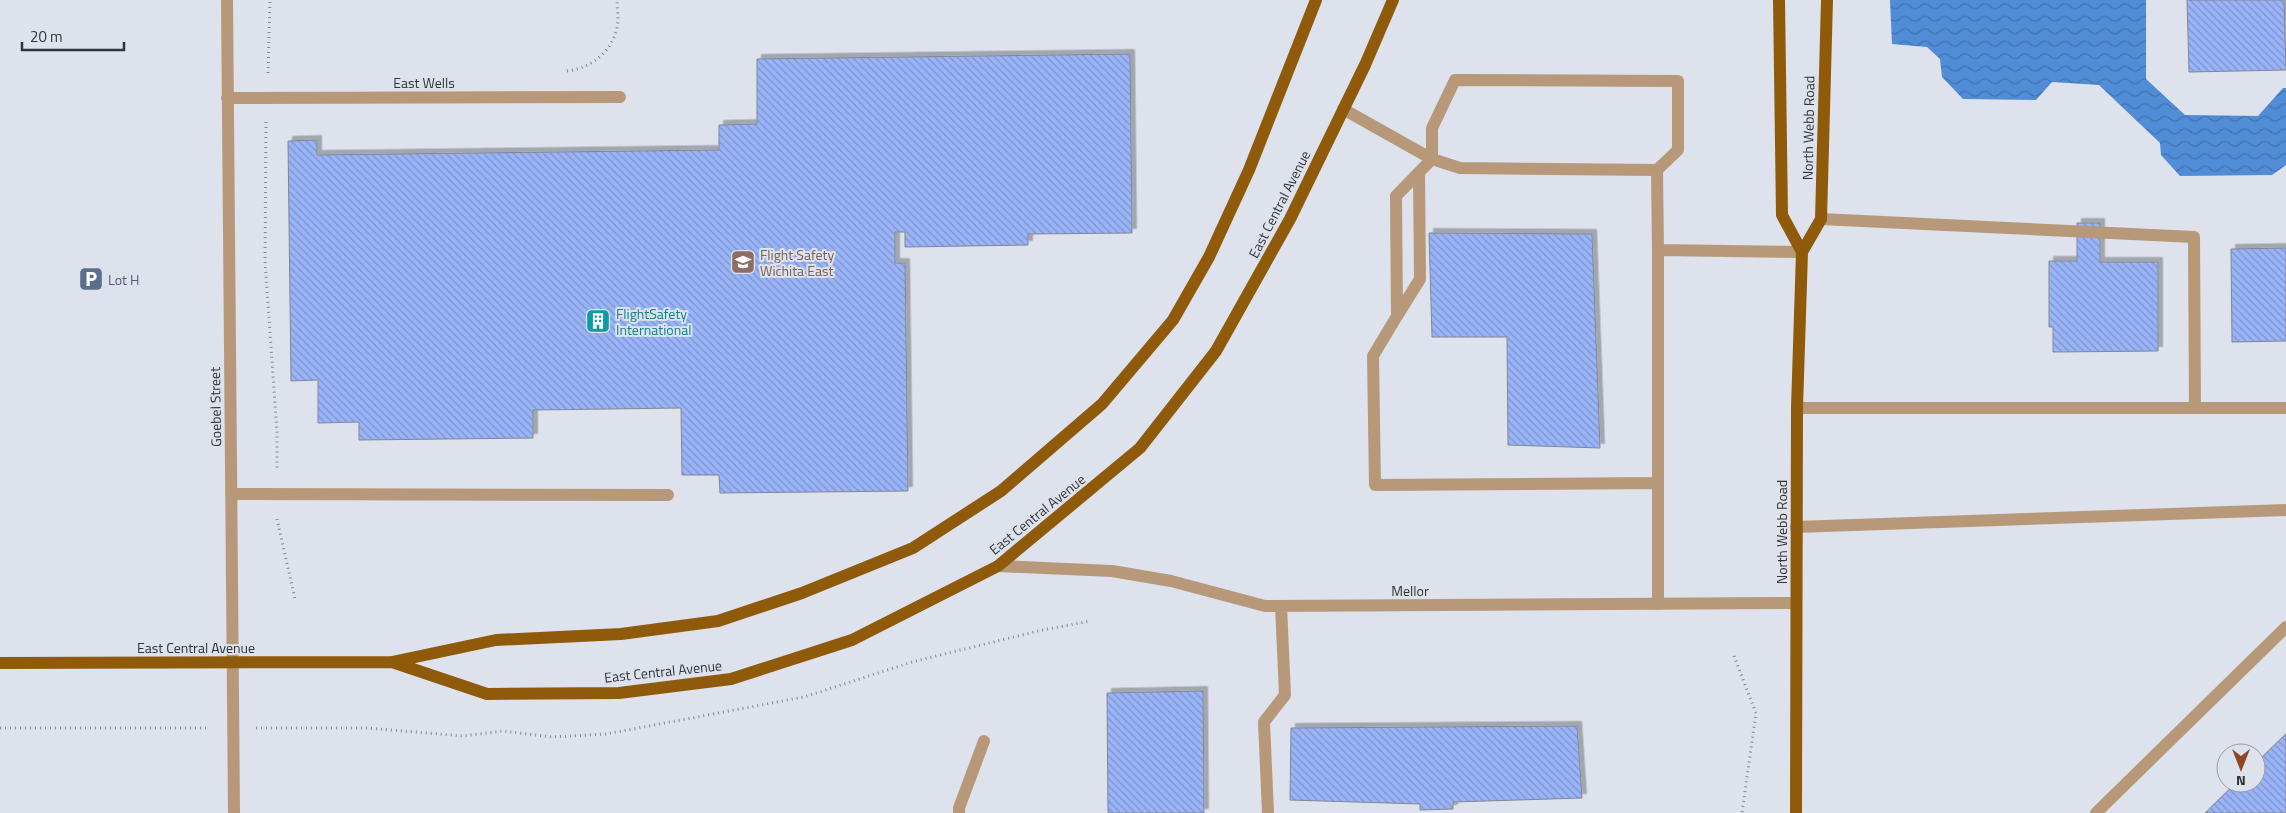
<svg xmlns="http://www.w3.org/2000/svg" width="2286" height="813" font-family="'Titillium Web',sans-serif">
<defs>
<pattern id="water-waves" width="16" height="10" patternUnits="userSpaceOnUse" patternTransform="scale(1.25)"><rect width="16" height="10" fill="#518cd6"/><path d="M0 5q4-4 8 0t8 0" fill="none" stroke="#4473ae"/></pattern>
<pattern id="building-back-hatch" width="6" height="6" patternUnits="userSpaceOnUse" patternTransform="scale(1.25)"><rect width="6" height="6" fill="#99b4f8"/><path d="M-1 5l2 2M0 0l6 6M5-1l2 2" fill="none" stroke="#7d93ca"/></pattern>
<filter id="shadow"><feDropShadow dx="4.5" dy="-4.5" stdDeviation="0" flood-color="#0004"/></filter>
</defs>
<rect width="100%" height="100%" fill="#dde2ed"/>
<path fill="url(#water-waves)" d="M 1890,0 L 2146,0 L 2146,79 L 2185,115 L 2258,116 L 2283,88 L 2286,88 L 2286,165 L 2272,175 L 2180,176 L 2161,155 L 2160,143 L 2099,85 L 2052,82 L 2036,100 L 1963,99 L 1942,77 L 1940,59 L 1927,47 L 1892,44 Z"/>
<path fill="url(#building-back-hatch)" stroke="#828690" filter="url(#shadow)" d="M 2187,0 L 2284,0 L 2286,70 L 2189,72 Z
M 1130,54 L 1132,233 L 1028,234 L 1028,245 L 905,247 L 905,232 L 895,232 L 895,263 L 905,263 L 908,491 L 720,493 L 719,475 L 682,475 L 681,408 L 533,410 L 533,438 L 359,440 L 359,422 L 318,423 L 318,380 L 291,381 L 288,141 L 317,140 L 317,155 L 719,150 L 719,125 L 757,124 L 757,59 Z
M 2077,223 L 2100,223 L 2100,262 L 2158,262 L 2158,351 L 2053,352 L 2053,327 L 2049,327 L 2049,261 L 2077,261 Z
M 1429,233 L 1592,234 L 1600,448 L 1508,445 L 1507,337 L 1432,337 Z
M 2286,248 L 2286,341 L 2232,342 L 2231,249 Z
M 1203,691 L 1204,813 L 1108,813 L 1107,693 Z
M 1577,726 L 1582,798 L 1453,802 L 1453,809 L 1420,810 L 1420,804 L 1290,800 L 1291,728 Z
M 2286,734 L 2286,813 L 2205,813 L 2236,783 L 2256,783 L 2256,763 Z"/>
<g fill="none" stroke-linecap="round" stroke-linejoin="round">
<path stroke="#858890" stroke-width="3" stroke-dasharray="1 4" stroke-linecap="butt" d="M 567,71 C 591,68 611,53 617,28 C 619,19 617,9 617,0
M 268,73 L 270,0
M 266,122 L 265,260 L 277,433 L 277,470
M 277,519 L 295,599
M 1734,656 L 1756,713 L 1742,813
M 0,728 L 210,728
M 256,728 L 367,728 L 463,736 L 503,731 L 552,737 L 606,734 L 804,697 L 912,662 L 1038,631 L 1090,621"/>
<path stroke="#b79979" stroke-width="12" d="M 227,0 L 234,813
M 227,98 L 620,97
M 1343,109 L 1432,159 L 1460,168 L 1657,170 L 1658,250
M 1657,170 L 1678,150 L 1678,81 L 1455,80 L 1432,128 L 1432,159 L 1396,196 L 1397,316 L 1373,356 L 1375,485 L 1658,483
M 1821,219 L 2194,237 L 2195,408
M 1397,316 L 1420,279 L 1419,173
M 1797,408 L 2286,408
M 231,494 L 668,495
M 1796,527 L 2286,510
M 998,566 L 1112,571 L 1171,581 L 1265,606 L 1796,603
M 1658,604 L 1658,250 L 1802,252
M 959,813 L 959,808 L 984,741
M 1268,813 L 1264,722 L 1285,695 L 1281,606
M 2096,813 L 2286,627"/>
<path stroke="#8f5b0b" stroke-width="12" d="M 1779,0 L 1782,215 L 1802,252
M 392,662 L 487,694 L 619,693 L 731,679 L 852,640 L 998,566 L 1140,448 L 1216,351 L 1290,219 L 1365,65 L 1393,0
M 0,663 L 392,662 L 496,640 L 621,634 L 718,621 L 802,593 L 913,548 L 1001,491 L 1102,404 L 1173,320 L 1209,257 L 1249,170 L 1316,0
M 1796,813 L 1797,408 L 1802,252 L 1821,219 L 1827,0"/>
</g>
<defs>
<symbol id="school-square" viewBox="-11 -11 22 22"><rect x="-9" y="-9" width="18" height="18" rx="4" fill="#8d6e63" stroke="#dde2ed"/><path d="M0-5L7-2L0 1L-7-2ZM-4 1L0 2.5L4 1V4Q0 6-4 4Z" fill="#fff"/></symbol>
<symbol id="parking-square" viewBox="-11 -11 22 22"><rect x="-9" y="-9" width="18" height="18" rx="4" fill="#5c6f8a" stroke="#dde2ed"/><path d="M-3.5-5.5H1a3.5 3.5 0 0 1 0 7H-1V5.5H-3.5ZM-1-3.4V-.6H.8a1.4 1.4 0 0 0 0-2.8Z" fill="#fff"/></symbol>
<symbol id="building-square" viewBox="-11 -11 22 22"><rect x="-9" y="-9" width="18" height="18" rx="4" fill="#0f9aa8" stroke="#dde2ed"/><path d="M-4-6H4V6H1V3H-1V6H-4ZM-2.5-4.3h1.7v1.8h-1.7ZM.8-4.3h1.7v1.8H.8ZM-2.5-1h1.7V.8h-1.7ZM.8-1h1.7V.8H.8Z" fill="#fff"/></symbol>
</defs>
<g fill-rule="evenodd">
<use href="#school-square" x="729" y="248" width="28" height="28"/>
<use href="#parking-square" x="77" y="265" width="28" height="28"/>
<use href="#building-square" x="584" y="307" width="28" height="28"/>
</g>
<g text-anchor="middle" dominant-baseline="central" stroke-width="4" stroke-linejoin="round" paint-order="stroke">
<g font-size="14" fill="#313337" stroke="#dde2ed">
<text x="424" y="82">East Wells</text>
<text transform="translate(1808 128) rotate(-89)">North Webb Road</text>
<text transform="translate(1279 204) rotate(-63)">East Central Avenue</text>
<text transform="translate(215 407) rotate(-91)">Goebel Street</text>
<text transform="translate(1037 514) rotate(-39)">East Central Avenue</text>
<text transform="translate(1781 532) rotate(-90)">North Webb Road</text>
<text x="1410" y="590">Mellor</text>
<text x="196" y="647">East Central Avenue</text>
<text transform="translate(663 671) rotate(-6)">East Central Avenue</text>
</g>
<g font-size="14" fill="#785e54" stroke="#dde2ed" text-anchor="start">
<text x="760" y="254">Flight Safety<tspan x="760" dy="16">Wichita East</tspan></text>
</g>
<g font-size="14" fill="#4e5e75" stroke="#dde2ed" text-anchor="start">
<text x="108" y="279">Lot H</text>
</g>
<g font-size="14" fill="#0d838f" stroke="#dde2ed" text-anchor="start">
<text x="616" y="313">FlightSafety<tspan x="616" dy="16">International</tspan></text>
</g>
</g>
<g transform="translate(2241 768) rotate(180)"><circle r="24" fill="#dde2ed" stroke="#989ca4"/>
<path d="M0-4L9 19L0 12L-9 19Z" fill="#8d4721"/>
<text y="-8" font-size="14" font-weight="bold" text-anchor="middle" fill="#313337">N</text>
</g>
<path d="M22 42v8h102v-8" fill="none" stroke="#313337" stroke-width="2.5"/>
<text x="30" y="42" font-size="15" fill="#313337" stroke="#dde2ed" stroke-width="4" paint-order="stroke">20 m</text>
</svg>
